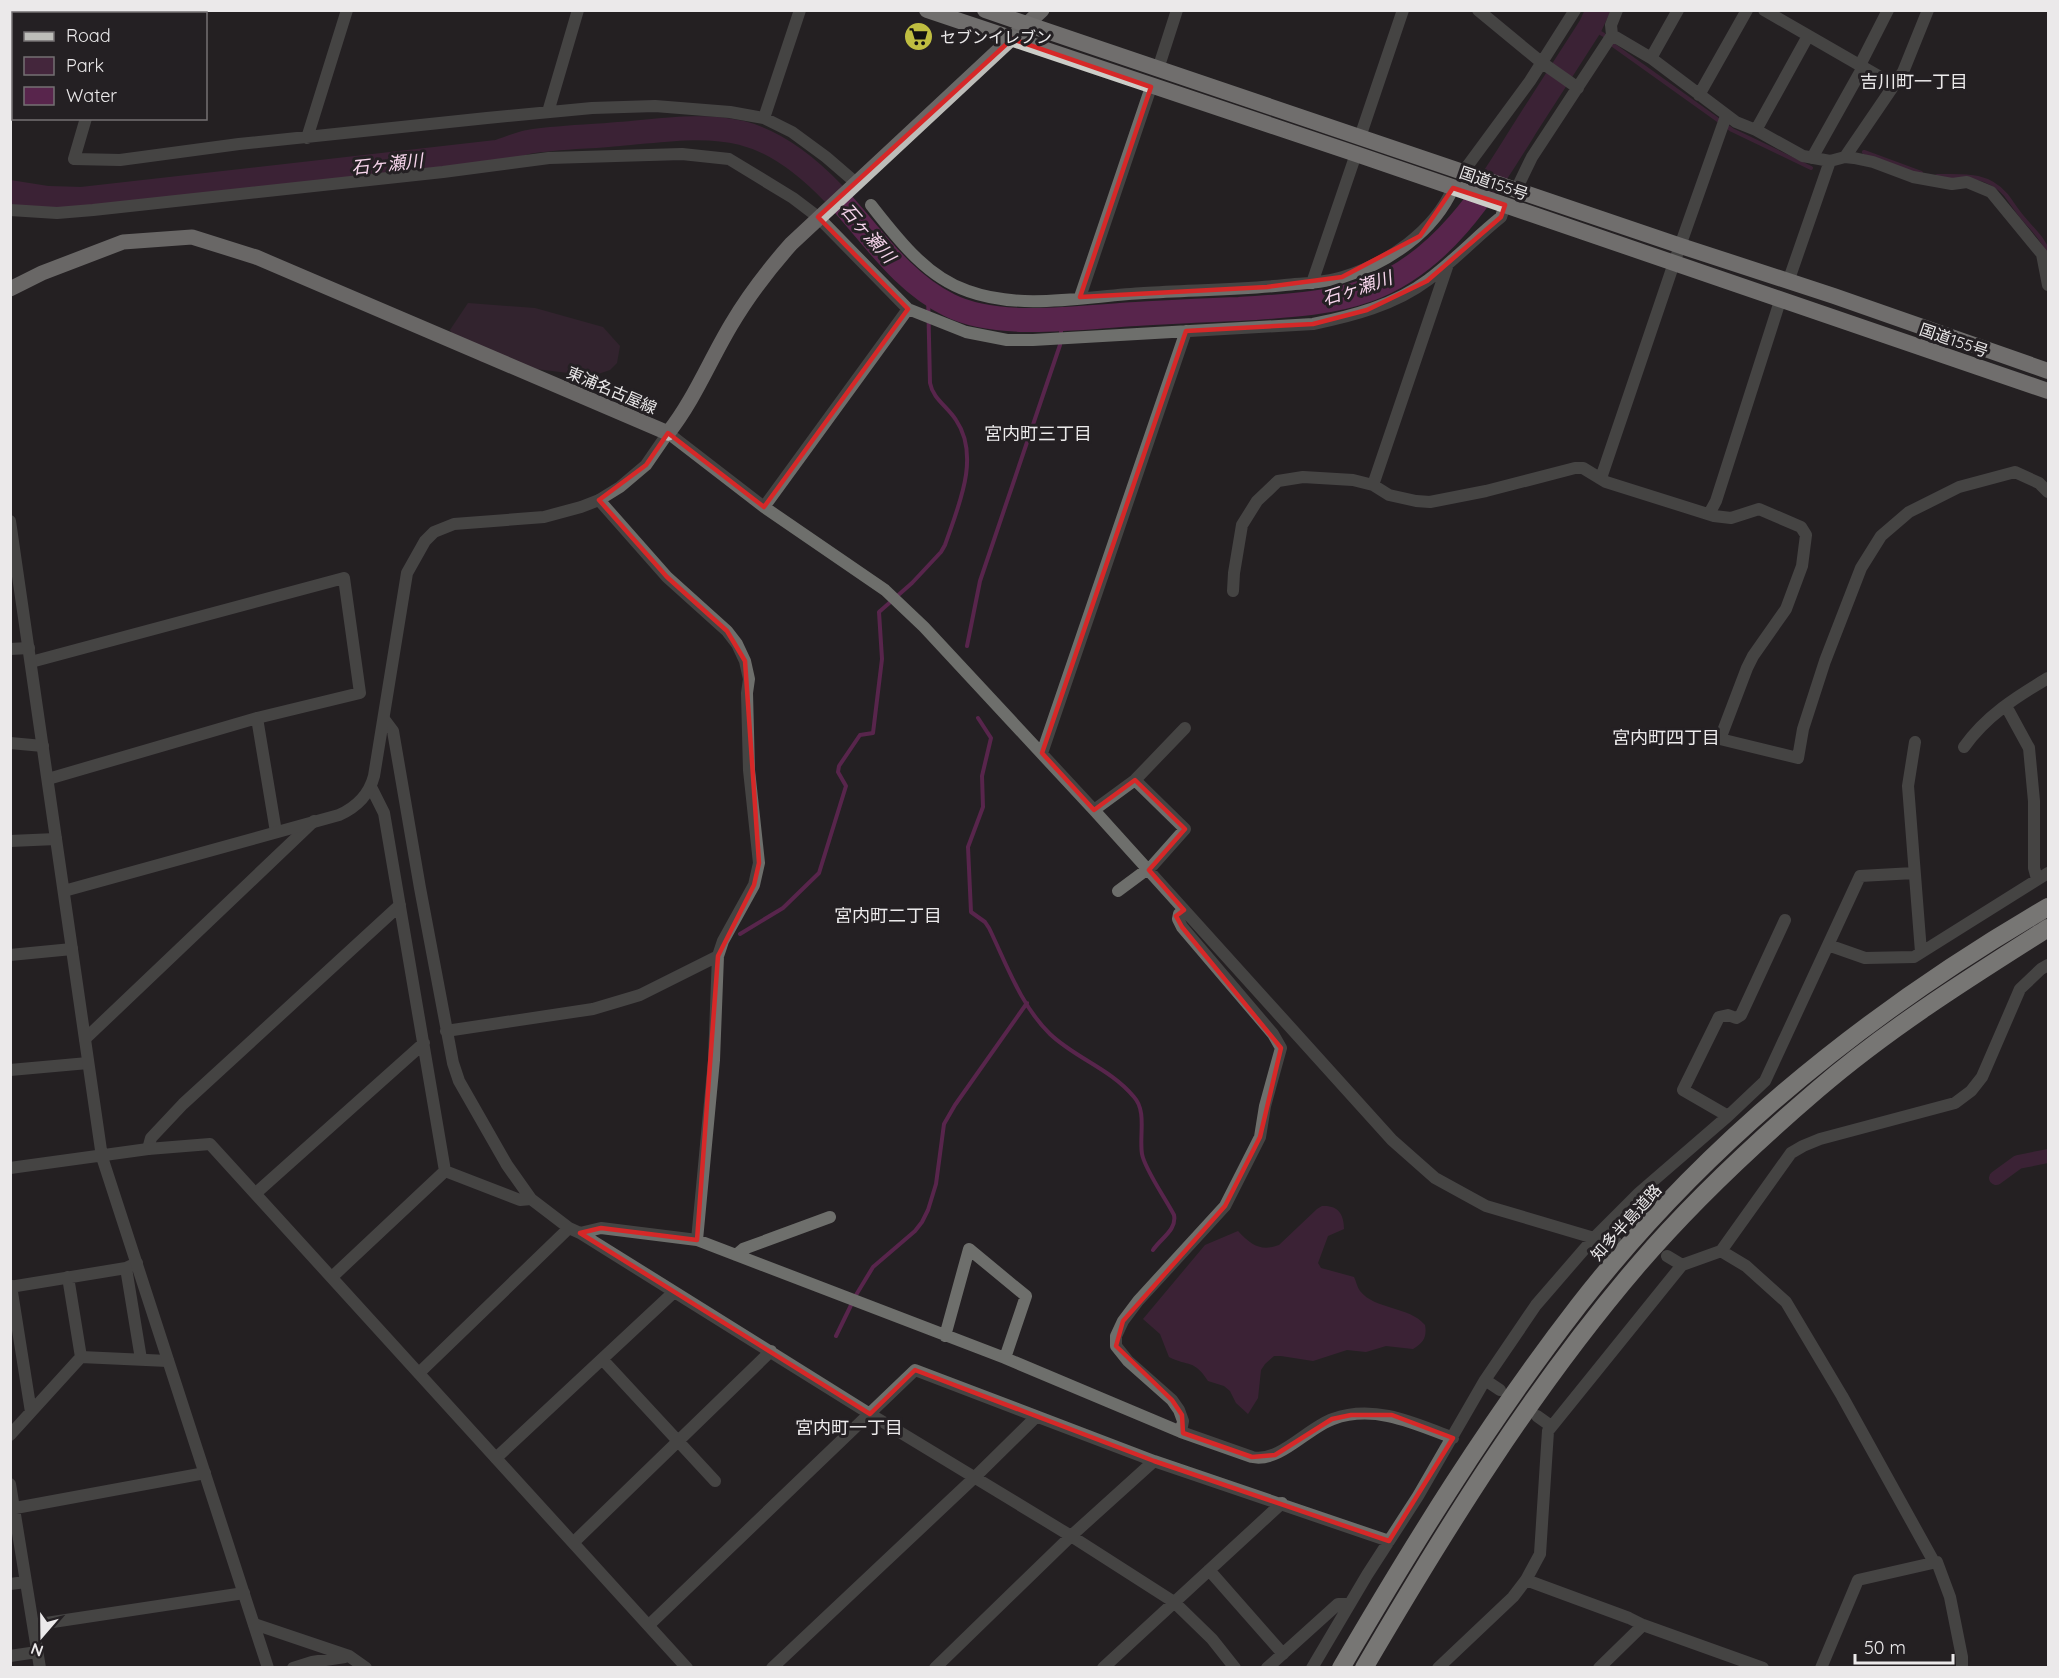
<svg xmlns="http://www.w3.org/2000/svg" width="2059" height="1678" font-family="Quicksand,'Noto Sans JP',sans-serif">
<rect width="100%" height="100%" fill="#242023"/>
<path fill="#44263c" d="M 468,303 L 535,308 L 603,327 L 620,346 L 617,363 L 610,370 L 592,376 L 481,362 L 462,348 L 450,330 Z"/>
<path fill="#58254c" d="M 1322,1206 C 1338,1205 1344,1214 1344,1229 L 1328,1236 L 1318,1263 L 1321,1268 L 1354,1277 C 1356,1281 1357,1287 1360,1291 C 1375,1310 1409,1306 1425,1325 C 1427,1336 1424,1343 1413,1349 L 1386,1346 L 1366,1352 L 1347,1350 L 1313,1361 L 1281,1356 L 1274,1356 L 1265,1364 L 1261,1370 L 1258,1398 L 1248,1414 L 1236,1403 L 1230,1391 L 1224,1386 L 1208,1381 C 1194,1359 1189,1367 1169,1357 L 1160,1334 L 1143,1319 L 1205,1245 L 1238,1231 C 1251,1245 1261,1252 1279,1245 L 1317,1209 Z"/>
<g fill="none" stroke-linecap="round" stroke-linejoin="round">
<path stroke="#58254c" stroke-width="4" d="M 1590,27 L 1604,35 L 1613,45 L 1732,130 L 1811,168
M 1864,152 L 1921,173
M 1937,176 C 1963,176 1987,173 2006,195 C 2012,203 2017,211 2023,218 C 2032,229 2043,238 2048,252
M 967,646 L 980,581 L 1060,345 L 1062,318
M 978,718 L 991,738 L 982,776 L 983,807 L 968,847 L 971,912 L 985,922 L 989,928 C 1006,963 1021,1006 1050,1034 C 1075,1058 1111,1069 1134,1097 C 1147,1111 1139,1136 1142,1154 C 1145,1170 1166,1199 1174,1215 C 1177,1230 1161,1238 1153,1250
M 740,934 L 783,908 L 819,873 L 846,786 L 838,772 L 839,766 L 860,735 L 873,733 L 882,659 L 879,612 L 912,583 L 941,552 L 945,545 C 958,507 981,457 956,420 C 947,406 933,399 930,383 L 928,294
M 836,1336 L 856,1295 L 873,1267 L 915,1231 L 922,1222 L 928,1210 L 936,1184 L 944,1124 L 955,1105 L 1027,1003"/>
<path stroke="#58254c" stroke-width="14" d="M 1996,1178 L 2018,1162 L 2048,1156"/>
<path stroke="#58254c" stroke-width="24" d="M 10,192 L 48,198 L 82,199 L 497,152 C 507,149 518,144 528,142 C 558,137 589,137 619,134 C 659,131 702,123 742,133 C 778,142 808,167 833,193 C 870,232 900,281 949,305 C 998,330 1082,317 1136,314 C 1170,312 1205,310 1239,309 C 1282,306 1326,305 1368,290 C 1444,262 1486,191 1527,125 C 1548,92 1569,60 1590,27 L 1598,10"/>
<path stroke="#6e6f6c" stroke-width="12" d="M 1478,10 L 1541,62 L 1578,88
M 1764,10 L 1894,85
M 119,14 L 120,10
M 1612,35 L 1651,58 L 1736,122 L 1756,130 L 1803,156 L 1830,161 L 1845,157 L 1854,158 L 1873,162 L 1913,177 L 1952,184 L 1967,182 L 1991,192 L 2042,254 L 2048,285
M 1651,58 L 1678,10
M 1860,65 L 1888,10
M 1158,69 L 1177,10
M 1699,95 L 1747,10
M 548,112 L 578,10
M 86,118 L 74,159 L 120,160 L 239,144 L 487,118 L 592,108 L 655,106 L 730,112 L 764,118 L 792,132 L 826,157 L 855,182
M 764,118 L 800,10
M 1756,130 L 1808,36
M 1360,137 L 1403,10
M 307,138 L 347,10
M 1845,157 L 1903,72 L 1928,10
M 1812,158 L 1863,67
M 1463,172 L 1530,81 L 1575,10
M 1516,190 L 1532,157 L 1612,35 L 1611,25 L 1617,10
M 871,205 C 897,238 926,277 968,291 C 1023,311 1087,296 1144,293 C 1191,290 1238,290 1285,285 C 1304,283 1324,283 1343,277 C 1388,263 1434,232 1453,188
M 10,210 L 57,213 L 93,210 L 443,172 L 549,158 L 682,154 L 729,159 L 793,198 L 818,217 L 908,309 L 966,332 L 1007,340 L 1033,340 L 1313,324 C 1352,316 1395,305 1428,280 C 1454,261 1476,237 1501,217 L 1505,205
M 1788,282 L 1830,161
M 1312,283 L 1356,154
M 1080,297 L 1151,87
M 668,433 L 764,507 L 885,590 L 924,627 L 1094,810 L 1392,1140 L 1435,1178 L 1486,1206 L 1594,1238 L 1616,1242
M 1601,478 L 1674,263 L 1726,116
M 1373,485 L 1448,264
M 599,500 L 667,577 L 727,631 L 737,644 L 745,661 L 749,679 L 747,693 L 749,770 L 759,863 L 754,885 L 723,941 L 718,956 L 714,1060 L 697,1240
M 764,507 L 908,309
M 1709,514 L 1716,501 L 1780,301
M 1233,591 L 1234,573 L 1242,525 L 1257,501 L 1278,481 L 1303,477 L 1353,480 L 1373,485 L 1389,495 L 1416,501 L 1430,502 L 1486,491 L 1575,468 L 1583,468 L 1606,482 L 1714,516 L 1731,518 L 1759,509 L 1801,527 L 1806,535 L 1802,566 L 1786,609 L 1753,656 L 1747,668 L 1720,739 L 1798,758 L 1803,729 L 1825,661 L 1861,568 L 1881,536 L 1909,512 L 1959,487 L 2015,472 L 2039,483 L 2048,492
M 10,649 L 29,648
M 31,662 L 344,578 L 360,693 L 257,718 L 48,779
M 2006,706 L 2029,748 L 2034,801 L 2034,868 L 2037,879
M 257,718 L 276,832
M 384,719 L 393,731 L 420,888 L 453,1063 L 459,1081 L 507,1165 L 531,1199 L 569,1228 L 580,1233 L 870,1414 L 1071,1536 L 1174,1602 L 1212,1639 L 1235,1668
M 1915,742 L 1908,786 L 1921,952
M 10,743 L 43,746
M 1964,747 C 1986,716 2016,697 2048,678
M 1042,753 L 1186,331
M 371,787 L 384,813 L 445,1171
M 1094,810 L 1135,780 L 1185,728
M 10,841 L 56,839
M 1118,891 L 1153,865 L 1185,829 L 1135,780
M 1828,945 L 1865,958 L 1914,957 L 2048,873
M 10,955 L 72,949
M 446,1031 L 593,1009 L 640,995 L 718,956
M 85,1039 L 314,821
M 10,1070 L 88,1063
M 1728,1116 L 1683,1090 L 1719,1017 L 1728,1015 L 1736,1018 L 1741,1015 L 1785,920
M 148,1149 L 151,1138 L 183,1104 L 400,905
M 256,1193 L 424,1043
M 580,1233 L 601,1228 L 697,1240 L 1005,1358 L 1181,1432 L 1252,1457 C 1280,1463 1307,1428 1333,1419 C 1374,1404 1414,1423 1453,1438
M 1721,1251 L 1746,1266 L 1786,1302 L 1842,1396 L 1934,1562
M 736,1255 L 743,1249 L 830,1217
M 1667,1256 L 1682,1265
M 126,1268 L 141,1359
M 68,1277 L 81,1357
M 332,1277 L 445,1171 L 520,1200 L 531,1199
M 11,1286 L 31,1412
M 10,1287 L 126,1268 L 137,1263
M 945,1336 L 969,1249 L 1026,1296 L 1005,1358
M 602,1359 L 715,1481
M 419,1373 L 569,1228
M 1485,1380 L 1500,1390
M 1537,1416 L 1551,1426
M 1181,1432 L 1183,1421 L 1179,1410 L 1172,1400 L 1128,1361 L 1116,1346 L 1116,1336 L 1123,1321 L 1138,1301 L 1225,1206 L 1260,1137 L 1265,1106 L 1281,1048 L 1273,1034 L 1182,927 L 1178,919 L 1179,914 L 1184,910
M 10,1435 L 81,1357 L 168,1361
M 496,1458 L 674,1292
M 10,1484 L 40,1668
M 10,1509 L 205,1473
M 574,1542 L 771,1351
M 1209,1570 L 1283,1654
M 1526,1580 L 1629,1618 L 1643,1625 L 1763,1668
M 10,1584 L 26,1582
M 254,1624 L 349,1656 L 366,1668
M 33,1625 L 244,1593
M 649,1625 L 915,1370 L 1154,1461 L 1389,1541
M 10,1656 L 37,1652
M 293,1668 L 312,1662 L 345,1657
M 772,1668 L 975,1477 L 1036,1417
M 935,1668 L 1071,1536 L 1154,1461
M 1103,1668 L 1282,1503
M 1267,1668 L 1338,1604 L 1349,1604
M 1312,1668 L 1367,1575 L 1418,1496 L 1485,1380 L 1536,1305 L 1594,1238 L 1639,1193 L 1728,1116 L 1765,1081 L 1860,876 L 1914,873
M 1438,1668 L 1513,1597 L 1526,1580 L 1540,1554 L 1548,1431 L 1682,1265 L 1721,1251 L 1791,1153 L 1803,1146 L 1820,1139 L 1955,1103 L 1971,1091 L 1982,1077 L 2020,989 L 2041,969 L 2048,965
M 1599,1668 L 1643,1625
M 1821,1668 L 1858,1580 L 1937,1562 L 1950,1597 L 1962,1657 L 1962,1668"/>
<path stroke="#6e6f6c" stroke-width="12" d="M 10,521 L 102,1157 L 268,1668
M 64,891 L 339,815 C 357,807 369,795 374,776 L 407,573 L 425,541 L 434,532 L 454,524 L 544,517 L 581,507 L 599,500 L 620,487 L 646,465 L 668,433
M 10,1168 L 148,1149 L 210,1144 L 687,1668"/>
<path stroke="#bdbdb9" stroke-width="15" d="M 10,289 L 42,273 L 123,242 L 192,237 L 256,257 L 668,433 C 694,400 709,362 731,325 C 748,296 768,270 791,244 L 1042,10"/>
<path stroke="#cccdc8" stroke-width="16" d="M 927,10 L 1356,154 L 2048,391
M 985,10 L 1681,246 L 1834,296 L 2048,371"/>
<path stroke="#dcddd7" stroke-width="18" d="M 1341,1668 C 1414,1543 1490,1420 1579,1305 C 1706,1142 1871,1010 2048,907
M 1364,1668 C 1446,1528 1532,1389 1638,1265 C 1692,1202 1754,1144 1817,1090 C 1889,1028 1969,978 2048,928"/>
</g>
<path d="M0 0H2059V1678H0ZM 1012,39 L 1151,87 L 1080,297 L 1267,287 L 1342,277 L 1420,236 L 1453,188 L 1505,205 L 1501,217 L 1427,281 L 1367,310 L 1313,324 L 1186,331 L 1042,753 L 1094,810 L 1135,780 L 1185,829 L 1149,870 L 1184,910 L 1176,916 L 1182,927 L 1281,1048 L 1260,1137 L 1225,1206 L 1123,1321 L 1116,1346 L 1172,1400 L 1182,1415 L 1183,1433 L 1252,1457 L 1275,1455 L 1332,1419 L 1351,1415 L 1392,1415 L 1453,1438 L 1389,1541 L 1154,1461 L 915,1370 L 870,1414 L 580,1233 L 601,1228 L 697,1240 L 718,956 L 754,885 L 759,863 L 745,661 L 727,631 L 667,577 L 599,500 L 646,465 L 668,433 L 764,507 L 908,309 L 818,217 Z" fill="#242023" fill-opacity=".55" fill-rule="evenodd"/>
<path fill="none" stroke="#d62828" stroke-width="4.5" stroke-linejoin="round" d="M 1012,39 L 1151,87 L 1080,297 L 1267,287 L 1342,277 L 1420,236 L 1453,188 L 1505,205 L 1501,217 L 1427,281 L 1367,310 L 1313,324 L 1186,331 L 1042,753 L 1094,810 L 1135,780 L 1185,829 L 1149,870 L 1184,910 L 1176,916 L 1182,927 L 1281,1048 L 1260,1137 L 1225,1206 L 1123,1321 L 1116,1346 L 1172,1400 L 1182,1415 L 1183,1433 L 1252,1457 L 1275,1455 L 1332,1419 L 1351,1415 L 1392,1415 L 1453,1438 L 1389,1541 L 1154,1461 L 915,1370 L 870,1414 L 580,1233 L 601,1228 L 697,1240 L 718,956 L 754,885 L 759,863 L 745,661 L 727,631 L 667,577 L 599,500 L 646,465 L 668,433 L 764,507 L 908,309 L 818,217 Z"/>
<defs>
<symbol id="supermarket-disc" viewBox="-11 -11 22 22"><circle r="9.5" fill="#c0be41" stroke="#242023"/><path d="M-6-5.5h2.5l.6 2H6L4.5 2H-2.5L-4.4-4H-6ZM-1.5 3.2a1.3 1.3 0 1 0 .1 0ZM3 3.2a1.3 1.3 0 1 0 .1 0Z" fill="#111"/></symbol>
</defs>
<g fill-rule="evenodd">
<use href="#supermarket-disc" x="902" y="20" width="33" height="33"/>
</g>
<g text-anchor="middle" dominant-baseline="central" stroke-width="6" stroke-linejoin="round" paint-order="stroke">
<g font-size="16" fill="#ebe9ea" stroke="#242023" text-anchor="start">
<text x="940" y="37">セブンイレブン</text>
</g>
<g font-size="16" fill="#ebe9ea" stroke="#242023">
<text transform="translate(1494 183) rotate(19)">国道155号</text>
<text transform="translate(1954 340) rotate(19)">国道155号</text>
<text transform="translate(612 390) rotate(23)">東浦名古屋線</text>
<text transform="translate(1626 1222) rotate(-48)">知多半島道路</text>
</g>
<g font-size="18" fill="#ebe9ea" stroke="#242023">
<text x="1914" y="81">吉川町一丁目</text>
<text x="1038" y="433">宮内町三丁目</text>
<text x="1666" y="737">宮内町四丁目</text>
<text x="888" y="915">宮内町二丁目</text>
<text x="849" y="1427">宮内町一丁目</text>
</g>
<g font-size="18" font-style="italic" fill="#f7d5ec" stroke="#242023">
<text transform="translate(387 164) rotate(-6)">石ヶ瀬川</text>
<text transform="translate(868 233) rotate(49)">石ヶ瀬川</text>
<text transform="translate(1357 288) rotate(-18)">石ヶ瀬川</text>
</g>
</g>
<rect width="2059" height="1678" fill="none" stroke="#ebe9ea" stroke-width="24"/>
<rect x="12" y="12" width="195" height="108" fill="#242023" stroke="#747073" stroke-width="1.5"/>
<rect x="24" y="32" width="30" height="9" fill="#bdbdb9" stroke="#747073" stroke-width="1.5"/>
<text x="66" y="42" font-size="18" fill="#ebe9ea">Road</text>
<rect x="24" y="57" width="30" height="18" fill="#44263c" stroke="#747073" stroke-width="1.5"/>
<text x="66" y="72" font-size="18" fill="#ebe9ea">Park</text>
<rect x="24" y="87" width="30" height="18" fill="#58254c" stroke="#747073" stroke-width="1.5"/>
<text x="66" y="102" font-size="18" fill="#ebe9ea">Water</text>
<g transform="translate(42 1636) rotate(200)" stroke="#242023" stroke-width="4.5" paint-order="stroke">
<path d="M0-4.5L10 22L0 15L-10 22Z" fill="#ebe9ea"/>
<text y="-9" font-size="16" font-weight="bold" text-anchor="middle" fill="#ebe9ea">N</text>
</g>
<path d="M1855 1654v9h98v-9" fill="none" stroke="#ebe9ea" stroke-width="3"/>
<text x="1864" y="1654" font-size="18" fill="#ebe9ea" stroke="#242023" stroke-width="4.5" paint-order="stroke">50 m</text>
</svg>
